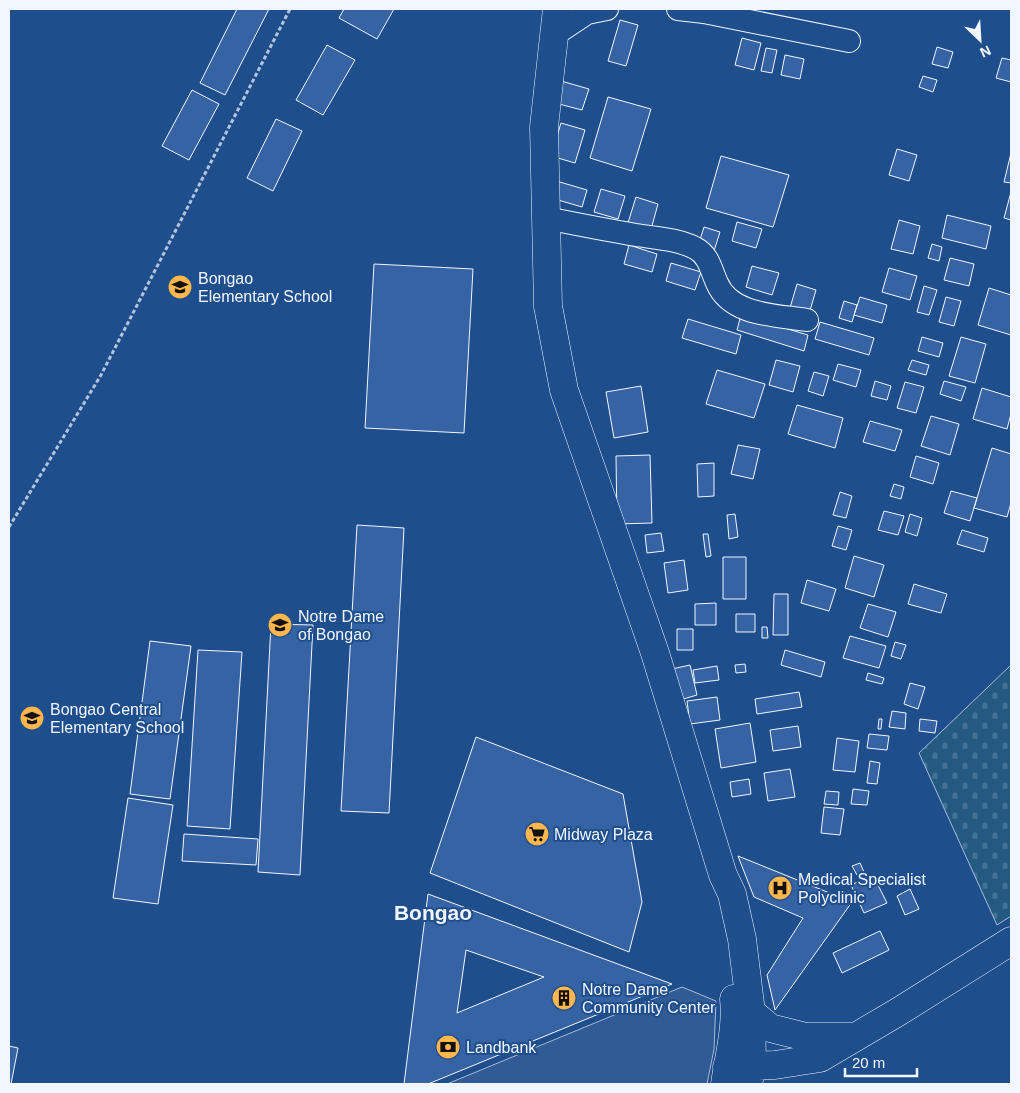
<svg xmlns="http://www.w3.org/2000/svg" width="1020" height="1093" font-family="Helvetica,sans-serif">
<defs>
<pattern id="cemetery-stones" width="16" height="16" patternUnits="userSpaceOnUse" patternTransform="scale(1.25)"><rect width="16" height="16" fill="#245a82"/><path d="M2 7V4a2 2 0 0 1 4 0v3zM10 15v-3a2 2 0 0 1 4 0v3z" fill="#447295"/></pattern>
</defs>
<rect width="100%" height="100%" fill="#1f4e8c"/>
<path fill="url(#cemetery-stones)" stroke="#a8bbd7" d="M 1011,665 L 1011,916 L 997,925 L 919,753 Z"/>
<path fill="#305b95" stroke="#a8bbd7" d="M 682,987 L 716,1001 L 714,1049 L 707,1084 L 447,1084 Z"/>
<path fill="#3563a3" stroke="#f2f6ff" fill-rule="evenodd" d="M 237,9 L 269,9 L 225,95 L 200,83 Z
M 344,9 L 394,9 L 377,39 L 339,18 Z
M 620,20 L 638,25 L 626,66 L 608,61 Z
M 742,38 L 761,43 L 754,70 L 735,65 Z
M 327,45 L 355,60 L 323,115 L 296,100 Z
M 937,47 L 953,52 L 948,68 L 932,64 Z
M 766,48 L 777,50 L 772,73 L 761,71 Z
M 785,55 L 804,59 L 800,79 L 781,75 Z
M 1002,58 L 1011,60 L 1011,82 L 996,78 Z
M 923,76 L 937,80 L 933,92 L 919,87 Z
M 561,81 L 589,89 L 582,110 L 555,103 Z
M 192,90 L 219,104 L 189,160 L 162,146 Z
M 608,97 L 651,109 L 632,171 L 590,158 Z
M 276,119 L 302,131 L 273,191 L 247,178 Z
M 561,123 L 585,130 L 575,163 L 551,156 Z
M 897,149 L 917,155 L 909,181 L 889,175 Z
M 1011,153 L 1011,183 L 1004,182 Z
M 721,156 L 789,175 L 773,227 L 706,208 Z
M 553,180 L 587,190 L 582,207 L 548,197 Z
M 601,189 L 625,196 L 618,219 L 594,212 Z
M 1011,192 L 1011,220 L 1004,218 Z
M 636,197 L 658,204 L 650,233 L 627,226 Z
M 947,215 L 991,226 L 986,249 L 942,238 Z
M 899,220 L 920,226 L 913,254 L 891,249 Z
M 737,222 L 762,229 L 756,248 L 732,241 Z
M 704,227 L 720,232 L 714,251 L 698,246 Z
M 932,244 L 942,247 L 939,261 L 928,258 Z
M 629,245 L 657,254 L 652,272 L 624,264 Z
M 950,258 L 974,264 L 969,286 L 944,280 Z
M 671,263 L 701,272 L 695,290 L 666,281 Z
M 374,264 L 473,269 L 464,433 L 365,428 Z
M 752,266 L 779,273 L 772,295 L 746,287 Z
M 889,268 L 917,276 L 910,300 L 882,292 Z
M 797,284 L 816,290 L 809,314 L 790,308 Z
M 924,286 L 937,290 L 929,315 L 917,312 Z
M 989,288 L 1011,295 L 1011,335 L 978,325 Z
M 860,297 L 887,305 L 882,323 L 854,315 Z
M 946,297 L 961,301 L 954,326 L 939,322 Z
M 844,301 L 857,305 L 852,322 L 839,318 Z
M 741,315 L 808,335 L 804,351 L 737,330 Z
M 688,319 L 741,335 L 736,354 L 682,338 Z
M 820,322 L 874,338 L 869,355 L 815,339 Z
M 922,337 L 943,343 L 939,357 L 918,351 Z
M 961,337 L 986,344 L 975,383 L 949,376 Z
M 776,360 L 800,366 L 793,392 L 769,385 Z
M 912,360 L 929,365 L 926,375 L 908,370 Z
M 838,364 L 861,370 L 856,387 L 833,380 Z
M 717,370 L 765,384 L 754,418 L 706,404 Z
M 814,372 L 829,376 L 823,396 L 808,391 Z
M 875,381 L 891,386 L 887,400 L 871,396 Z
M 944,381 L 966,387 L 961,401 L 940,394 Z
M 905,382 L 924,387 L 916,413 L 897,408 Z
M 641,386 L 648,432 L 614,438 L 606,392 Z
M 982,388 L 1011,397 L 1011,414 L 1007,429 L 973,419 Z
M 797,405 L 843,418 L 835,448 L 788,434 Z
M 931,416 L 959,424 L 950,455 L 921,446 Z
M 870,421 L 902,430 L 895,451 L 863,442 Z
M 738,445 L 760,449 L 753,479 L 731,474 Z
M 992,448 L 1011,454 L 1011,503 L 1007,517 L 974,508 Z
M 650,455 L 652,523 L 617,524 L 616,456 Z
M 916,456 L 939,463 L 933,484 L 910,477 Z
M 714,463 L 714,496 L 698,497 L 697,464 Z
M 894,484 L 904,487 L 901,499 L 890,496 Z
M 951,491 L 977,498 L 970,521 L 944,513 Z
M 840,492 L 852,496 L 846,518 L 833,515 Z
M 884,511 L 904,516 L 898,535 L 878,530 Z
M 735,514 L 738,537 L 729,539 L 727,515 Z
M 910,514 L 922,518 L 917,536 L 905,532 Z
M 357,525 L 404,528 L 389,813 L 341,811 Z
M 838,526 L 852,530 L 846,550 L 832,546 Z
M 962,530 L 988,538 L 984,552 L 957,544 Z
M 661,533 L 664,551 L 647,553 L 645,535 Z
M 703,534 L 708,534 L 711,556 L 706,557 Z
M 854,556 L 884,565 L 874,597 L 845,588 Z
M 723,557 L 746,557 L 746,599 L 723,599 Z
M 684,560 L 688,590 L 668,593 L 664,563 Z
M 807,580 L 836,589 L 829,611 L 801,603 Z
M 914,584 L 947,594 L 941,613 L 908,604 Z
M 774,594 L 788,594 L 788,635 L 773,635 Z
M 716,603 L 716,625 L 695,625 L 695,604 Z
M 868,604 L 896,612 L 888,637 L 860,628 Z
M 736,614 L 755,614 L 755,632 L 736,632 Z
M 271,624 L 313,625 L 300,875 L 258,872 Z
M 762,627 L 767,627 L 768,638 L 762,638 Z
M 677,629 L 693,629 L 693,650 L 677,650 Z
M 850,636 L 886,646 L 879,668 L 843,658 Z
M 150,641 L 191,646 L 170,799 L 130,794 Z
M 895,642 L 906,645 L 901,659 L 891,656 Z
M 198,650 L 242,652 L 230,829 L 187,826 Z
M 785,650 L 825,662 L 821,677 L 781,665 Z
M 745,664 L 746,672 L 736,673 L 735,665 Z
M 690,665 L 697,695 L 680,700 L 672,669 Z
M 717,666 L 719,680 L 695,683 L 693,670 Z
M 868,673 L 884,678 L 882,684 L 866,680 Z
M 910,683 L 925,687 L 918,709 L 904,704 Z
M 799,692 L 802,707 L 757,714 L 755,699 Z
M 717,697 L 720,720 L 690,724 L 687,701 Z
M 892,711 L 906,713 L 905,729 L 889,727 Z
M 879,719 L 882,719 L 881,729 L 878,729 Z
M 920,719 L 937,721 L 935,733 L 919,731 Z
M 750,723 L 756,762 L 721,768 L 715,729 Z
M 798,726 L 801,747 L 773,751 L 770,730 Z
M 869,734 L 889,736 L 887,750 L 867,748 Z
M 476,737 L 623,794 L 642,902 L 629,952 L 430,873 Z
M 837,738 L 859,741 L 855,772 L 833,770 Z
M 870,761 L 880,763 L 877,784 L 867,783 Z
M 790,769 L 795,797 L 768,801 L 764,773 Z
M 749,779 L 751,794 L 732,797 L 730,782 Z
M 853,789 L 869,791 L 867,805 L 851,804 Z
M 826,791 L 839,792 L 838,805 L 824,804 Z
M 128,798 L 173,805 L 158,904 L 113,898 Z
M 824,807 L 844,809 L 840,835 L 821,833 Z
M 184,834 L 258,839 L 256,865 L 182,861 Z
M 738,856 L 852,902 L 775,1010 L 767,975 L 803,918 L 754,897 Z
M 860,863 L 864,872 L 857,875 L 852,866 Z
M 873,875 L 887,903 L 864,913 L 851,885 Z
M 910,889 L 919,909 L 905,915 L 897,896 Z
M 428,894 L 672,984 L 428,1084 L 404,1084 ZM 466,950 L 544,977 L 457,1013 Z
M 880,931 L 889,950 L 842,973 L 833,953 Z
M 9,1046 L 18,1048 L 11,1084 L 9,1084 Z"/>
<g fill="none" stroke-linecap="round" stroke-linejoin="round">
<defs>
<path id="street" d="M 678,9 L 704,12 L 849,41
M 554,35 L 587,13 L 607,9
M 546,218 C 576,224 606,230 636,235 C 655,238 678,239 695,248 C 709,255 711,270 717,283 C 731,316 776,315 807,320"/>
<path id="secondary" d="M 557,9 L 544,127 L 548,306 L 564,390 L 655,653 L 723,875 L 732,894 L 742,939 L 751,1012 L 752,1066 L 748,1084
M 751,1012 L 770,1028 L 806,1037 L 855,1037
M 727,1067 L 775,1065 L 820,1058 L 898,1012 L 1011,941
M 725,1084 C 729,1056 737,1027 734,999"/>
</defs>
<use href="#street" stroke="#f2f6ff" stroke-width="24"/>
<use href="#secondary" stroke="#f2f6ff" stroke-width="29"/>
<path stroke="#b3c4dc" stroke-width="3" stroke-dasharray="4 2.5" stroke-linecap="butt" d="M 9,527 L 101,375 L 290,9"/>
<use href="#street" stroke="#1f4e8c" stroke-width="22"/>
<use href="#secondary" stroke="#1f4e8c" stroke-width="28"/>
</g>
<defs>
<symbol id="school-disc" viewBox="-11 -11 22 22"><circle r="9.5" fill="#ffb74d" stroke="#1f4e8c"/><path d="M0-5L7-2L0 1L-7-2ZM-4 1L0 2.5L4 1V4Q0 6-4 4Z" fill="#111"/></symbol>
<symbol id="supermarket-disc" viewBox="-11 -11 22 22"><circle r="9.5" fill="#ffb74d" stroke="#1f4e8c"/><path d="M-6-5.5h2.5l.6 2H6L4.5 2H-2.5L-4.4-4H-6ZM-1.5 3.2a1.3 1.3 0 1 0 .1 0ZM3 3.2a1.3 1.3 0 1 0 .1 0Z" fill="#111"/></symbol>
<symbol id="hospital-disc" viewBox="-11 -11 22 22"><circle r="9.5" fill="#ffb74d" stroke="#1f4e8c"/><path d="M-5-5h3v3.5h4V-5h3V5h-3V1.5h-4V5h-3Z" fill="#111"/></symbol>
<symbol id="building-disc" viewBox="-11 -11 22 22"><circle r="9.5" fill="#ffb74d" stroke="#1f4e8c"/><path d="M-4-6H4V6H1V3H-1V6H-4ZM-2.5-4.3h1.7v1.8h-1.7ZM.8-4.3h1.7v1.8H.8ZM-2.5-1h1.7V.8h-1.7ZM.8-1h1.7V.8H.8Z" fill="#111"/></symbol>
<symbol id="bank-disc" viewBox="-11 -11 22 22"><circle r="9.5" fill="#ffb74d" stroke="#1f4e8c"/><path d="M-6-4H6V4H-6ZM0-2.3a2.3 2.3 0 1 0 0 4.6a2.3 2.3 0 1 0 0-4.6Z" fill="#111"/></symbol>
</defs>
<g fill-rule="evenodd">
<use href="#school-disc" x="166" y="273" width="28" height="28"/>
<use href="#school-disc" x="266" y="611" width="28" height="28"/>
<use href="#school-disc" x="18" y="704" width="28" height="28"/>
<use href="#supermarket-disc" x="523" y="820" width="28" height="28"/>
<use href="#hospital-disc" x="766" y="874" width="28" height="28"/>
<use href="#building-disc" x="550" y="984" width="28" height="28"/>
<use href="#bank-disc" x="434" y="1033" width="28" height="28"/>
</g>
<g text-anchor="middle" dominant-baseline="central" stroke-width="4" stroke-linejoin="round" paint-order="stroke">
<g font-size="16" fill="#f2f6ff" stroke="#1f4e8c" text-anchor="start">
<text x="198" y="278">Bongao<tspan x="198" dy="18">Elementary School</tspan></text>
<text x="298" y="616">Notre Dame<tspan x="298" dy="18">of Bongao</tspan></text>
<text x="50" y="709">Bongao Central<tspan x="50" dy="18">Elementary School</tspan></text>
<text x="554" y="834">Midway Plaza</text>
<text x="798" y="879">Medical Specialist<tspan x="798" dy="18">Polyclinic</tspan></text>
<text x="582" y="989">Notre Dame<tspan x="582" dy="18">Community Center</tspan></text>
<text x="466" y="1047">Landbank</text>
</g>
<g font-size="21" font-weight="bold" fill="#f2f6ff" stroke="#1f4e8c">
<text x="433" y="912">Bongao</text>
</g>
</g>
<rect width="1020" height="1093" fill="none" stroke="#f2f6ff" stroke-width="20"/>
<g transform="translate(980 40) rotate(155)" stroke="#1f4e8c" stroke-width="4" paint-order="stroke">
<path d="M0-4L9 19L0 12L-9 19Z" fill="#f2f6ff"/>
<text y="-8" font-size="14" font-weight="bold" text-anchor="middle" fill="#f2f6ff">N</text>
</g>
<path d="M845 1068v8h72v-8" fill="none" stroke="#f2f6ff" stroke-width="2.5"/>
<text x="852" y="1068" font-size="15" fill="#f2f6ff" stroke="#1f4e8c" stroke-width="4" paint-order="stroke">20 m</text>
</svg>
